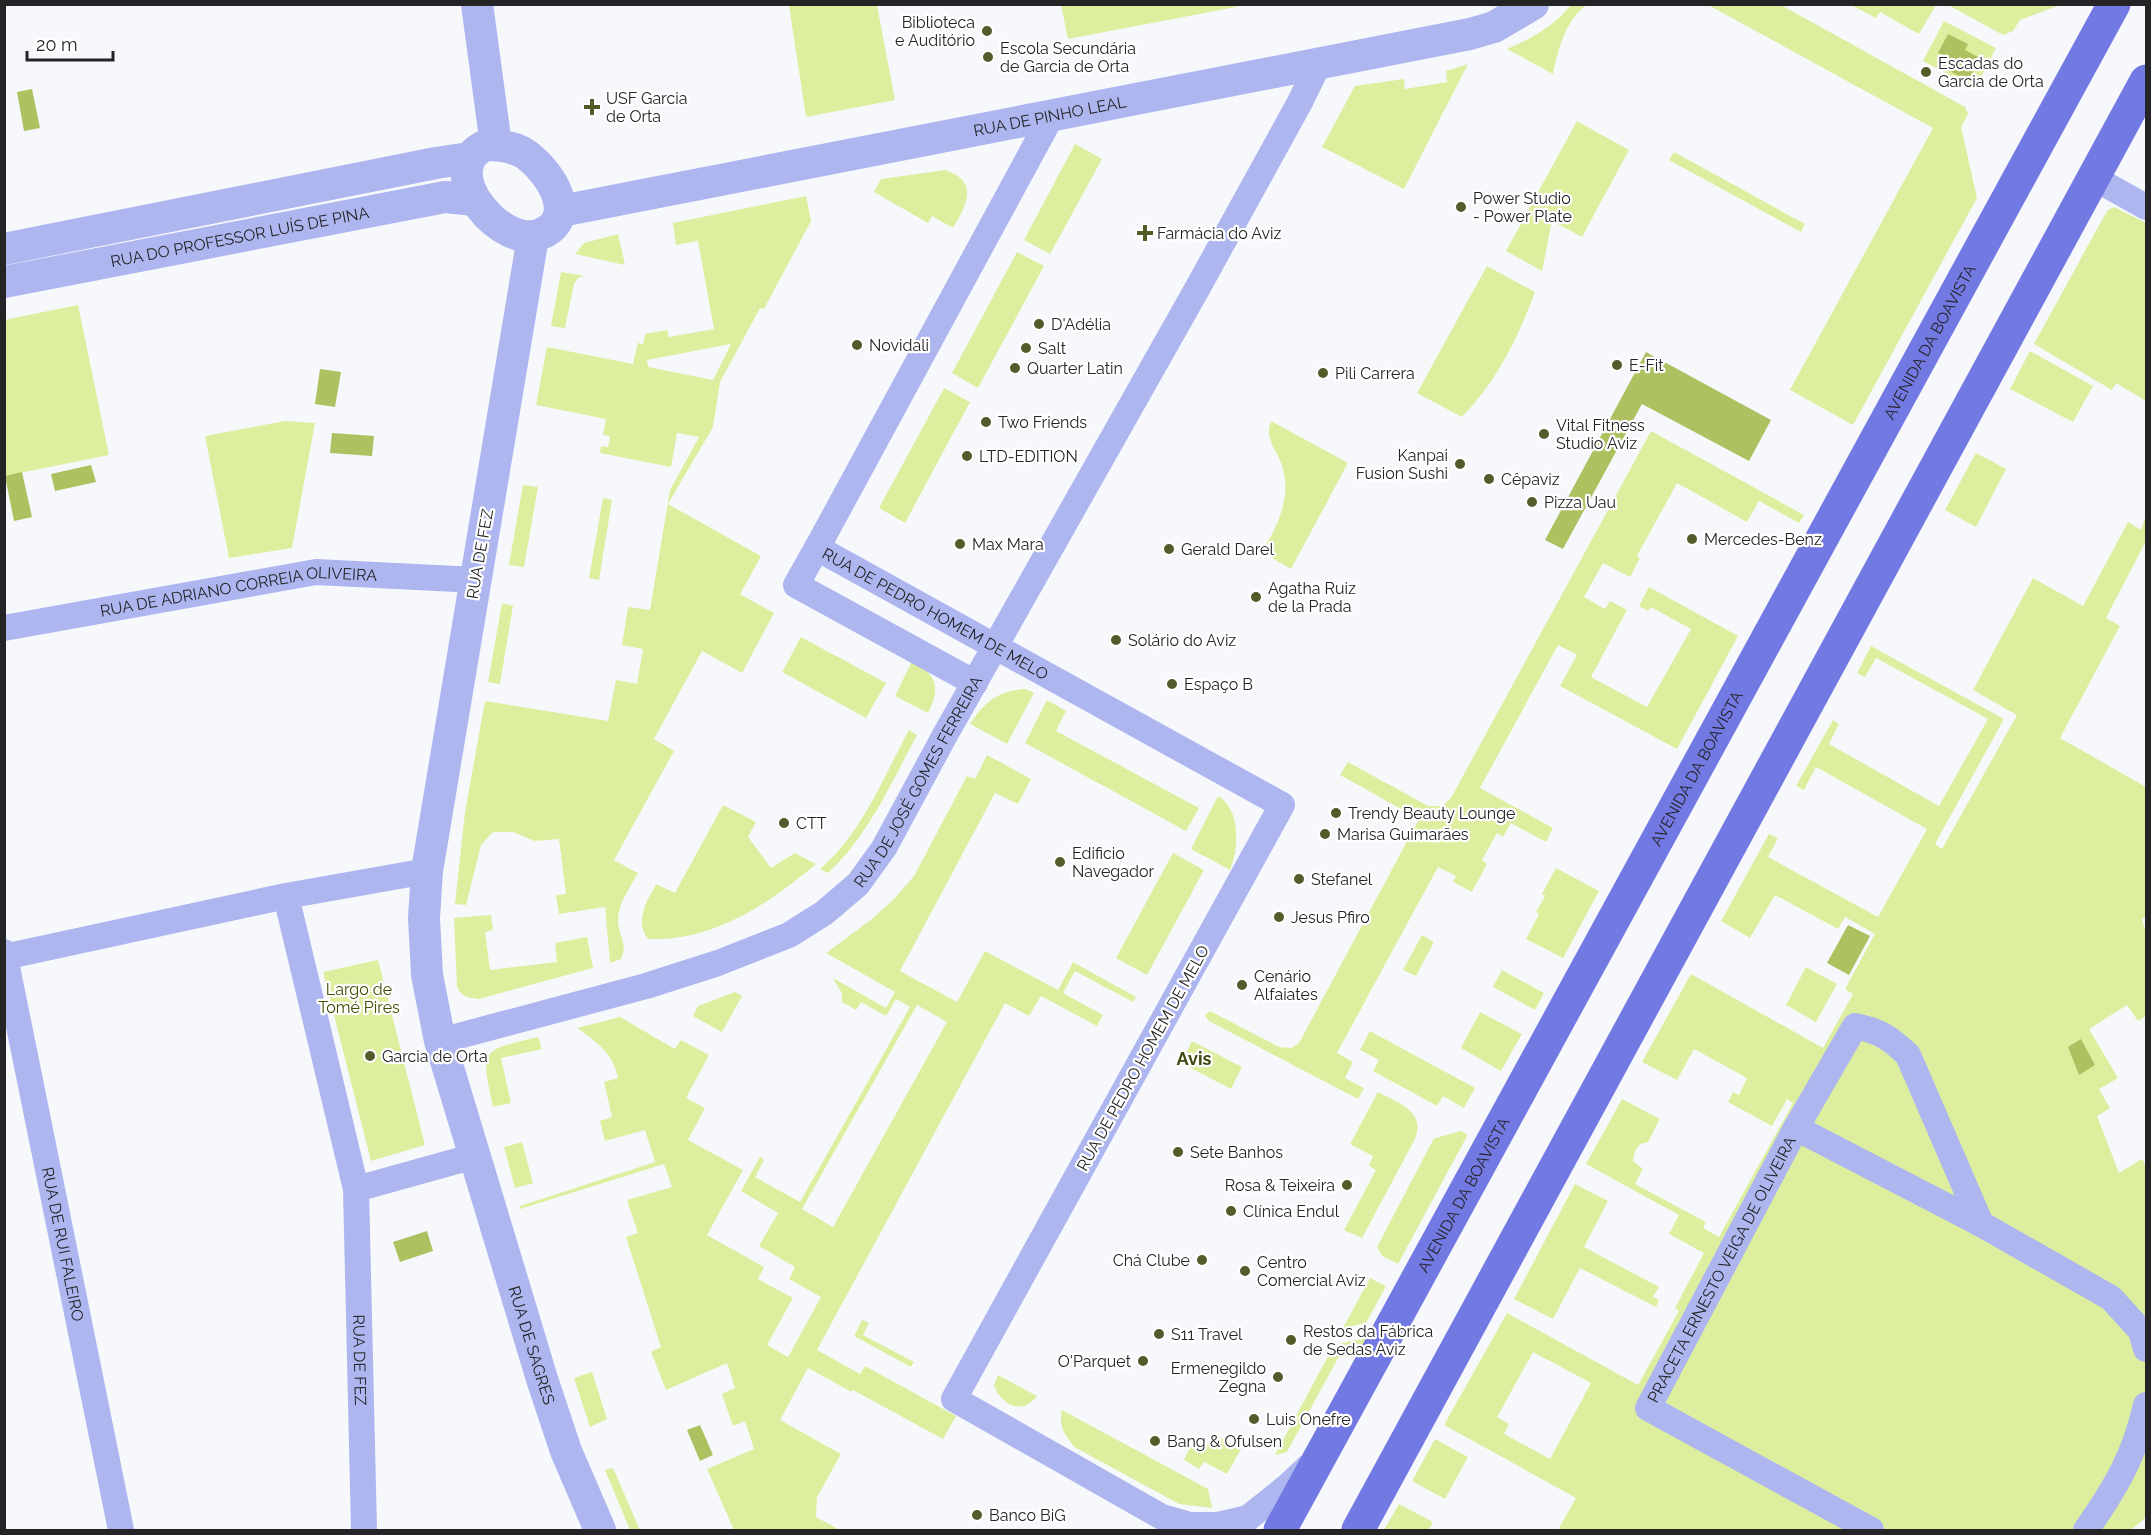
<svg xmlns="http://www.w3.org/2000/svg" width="2151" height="1535" font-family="Raleway,sans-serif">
<rect width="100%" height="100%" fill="#f7f8fc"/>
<path fill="#ddef9f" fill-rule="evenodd" d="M 789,5 L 877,5 L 895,100 L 806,117 Z
M 1061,5 L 1061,4 L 1238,5 L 1236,7 L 1068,39 Z
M 1571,5 L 1587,5 C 1566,19 1558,49 1553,74 L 1507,49 C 1531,39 1554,26 1571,5 Z
M 1708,5 L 1781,5 L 1965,107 L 1968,114 L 1961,127 L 1977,198 L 1853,425 L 1790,390 L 1933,128 Z
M 1851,5 L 1936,5 L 1919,34 L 1880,12 L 1876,18 Z
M 1948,5 L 2060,5 L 2020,20 L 2013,31 L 2003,35 Z
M 1944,21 L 1996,48 L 1975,89 L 1923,61 Z
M 1468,64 L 1404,189 L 1322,147 L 1355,86 L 1404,79 L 1405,89 L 1447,82 L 1446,71 Z
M 1577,121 L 1629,150 L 1582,237 L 1552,221 L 1542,271 L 1506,251 Z
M 1075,144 L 1102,159 L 1050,254 L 1024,240 Z
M 1674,152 L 1805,224 L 1801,232 L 1669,160 Z
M 945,170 C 980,181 966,206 953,228 L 932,216 L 928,223 L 874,192 L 881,179 Z
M 806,196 L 811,221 L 764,309 L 760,308 L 720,382 L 713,427 L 668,504 L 761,556 L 740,594 L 774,613 L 742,673 L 702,651 L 654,739 L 674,751 L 614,860 L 638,873 C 630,888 617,905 618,922 C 619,935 628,946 621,959 L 610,963 L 605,907 L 559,914 L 556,895 L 566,894 L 559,839 L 535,841 L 513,832 L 493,832 L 481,845 L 466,905 L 455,904 L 465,812 L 485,701 L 608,721 L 616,680 L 637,684 L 643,649 L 622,645 L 628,607 L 650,610 L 670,490 L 699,437 L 677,433 L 671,467 L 600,453 L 601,446 L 608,447 L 610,436 L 603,435 L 606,419 L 536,405 L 547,347 L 633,364 L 638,343 L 643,344 L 645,334 L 667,330 L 669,337 L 714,329 L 698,241 L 676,245 L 673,223 ZM 731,344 L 713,380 L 648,367 L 647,360 Z
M 2114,207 L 2146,223 L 2146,401 L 2116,383 L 2112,390 L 2034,344 L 2103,218 L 2108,210 Z
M 618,234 L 625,265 L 575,254 L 584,243 Z
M 1017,252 L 1044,266 L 978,388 L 952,373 Z
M 1487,266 L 1535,292 C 1518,338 1496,382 1462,417 L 1417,393 Z
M 561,272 L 585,276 L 578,278 L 574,284 L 565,328 L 551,326 Z
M 78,305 L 109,455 L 5,476 L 4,320 Z
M 2030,351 L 2093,386 L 2073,422 L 2010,389 Z
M 944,388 L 970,402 L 905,523 L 879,508 Z
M 285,421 L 315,423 L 292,548 L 229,558 L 205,436 Z
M 1271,421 L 1348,463 L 1291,569 L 1262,552 C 1277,526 1291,500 1283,469 C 1278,450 1264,441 1271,421 Z
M 1651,431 L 1804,515 L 1799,523 L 1759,501 L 1747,522 L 1677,483 L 1637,556 L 1640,558 L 1630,577 L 1603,563 L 1584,597 L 1605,609 L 1610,601 L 1627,610 L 1591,677 L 1647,707 L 1691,629 L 1651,607 L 1648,611 L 1639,606 L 1649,587 L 1738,636 L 1677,749 L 1560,686 L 1577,655 L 1558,645 L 1480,788 L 1553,828 L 1546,842 L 1511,823 L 1503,837 L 1497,833 L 1482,860 L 1487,864 L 1472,892 L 1453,882 L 1456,876 L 1438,867 L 1337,1053 L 1353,1062 L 1345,1078 L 1364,1088 L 1358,1099 L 1209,1021 L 1206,1017 L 1206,1014 L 1210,1011 L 1279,1047 L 1291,1048 L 1299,1043 L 1419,819 L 1340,775 L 1348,762 L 1428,806 L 1442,806 L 1451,798 Z
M 1976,453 L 2006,469 L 1976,527 L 1945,510 Z
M 523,485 L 538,487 L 524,567 L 509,565 Z
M 603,498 L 612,500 L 599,580 L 589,578 Z
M 2146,515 L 2146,541 L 2106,618 L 2120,626 L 2060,738 L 2146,787 L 2146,917 L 2142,919 L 2146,932 L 2146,1016 L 2138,1021 L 2127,1005 L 2089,1029 L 2118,1078 L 2099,1089 L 2110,1108 L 2097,1116 L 2119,1173 L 2142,1159 L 2146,1166 L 2146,1517 L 2131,1530 L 1558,1530 L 1576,1498 L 1444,1425 L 1507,1313 L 1638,1385 L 1679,1311 L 1675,1308 L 1704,1253 L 1669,1234 L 1679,1215 L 1586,1164 L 1622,1099 L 1660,1119 L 1648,1142 C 1636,1144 1635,1150 1633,1161 L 1643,1169 L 1635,1184 L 1706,1222 L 1703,1228 L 1719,1237 L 1793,1103 L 1787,1099 L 1772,1126 L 1728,1102 L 1733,1092 L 1739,1095 L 1747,1078 L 1694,1049 L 1677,1080 L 1642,1062 L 1691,974 L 1823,1048 L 1853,994 L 1845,989 L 1875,934 L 1845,917 L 1838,929 L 1775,895 L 1750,938 L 1721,921 L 1769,834 L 1778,838 L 1768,857 L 1878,917 L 1927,829 L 1816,767 L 1804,790 L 1796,786 L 1833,720 L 1839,724 L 1829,744 L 1939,806 L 1988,719 L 1876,658 L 1865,677 L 1857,673 L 1871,646 L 2004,719 L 1935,844 L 1942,849 L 2017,715 L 1973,690 L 2033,578 L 2083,606 L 2128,522 L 2141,530 ZM 1533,1352 L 1591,1383 L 1550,1459 L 1504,1434 L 1509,1424 L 1497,1417 Z
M 502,603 L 513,606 L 500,684 L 488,682 Z
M 801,637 L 886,683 L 866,718 L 782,672 Z
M 912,661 C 937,675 941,687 928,713 L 895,696 Z
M 1026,689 L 1034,693 L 1007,744 L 970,724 C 984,702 999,690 1026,689 Z
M 1047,700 L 1066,711 L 1056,731 L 1199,808 L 1186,831 L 1025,743 Z
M 909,730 L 917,735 C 891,783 869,835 828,873 L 820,869 C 862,833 883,778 909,730 Z
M 987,755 L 1031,779 L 1018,804 L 995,793 L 900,971 L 957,1002 L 985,951 L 1058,990 L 1073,962 L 1136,997 L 1133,1002 L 1075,971 L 1063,993 L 1103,1015 L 1097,1026 L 1041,996 L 1029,1016 L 1005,1003 L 817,1350 L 860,1374 L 865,1366 L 956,1416 L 943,1439 L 853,1390 L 852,1392 L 808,1368 L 780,1420 L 841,1454 L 817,1497 L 816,1517 L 840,1530 L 734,1530 L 707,1469 L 754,1449 L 745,1421 L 733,1426 L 722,1394 L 735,1388 L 727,1363 L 666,1390 L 651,1352 L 661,1347 L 626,1237 L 638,1233 L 627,1200 L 672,1187 L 664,1164 L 520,1209 L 520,1206 L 655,1162 L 645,1130 L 605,1141 L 600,1121 L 612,1117 L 604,1082 L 618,1078 C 613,1053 597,1042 577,1028 L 620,1017 L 675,1049 L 681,1040 L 709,1055 L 686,1098 L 705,1108 L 688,1140 L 743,1170 L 707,1235 L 764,1267 L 758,1279 L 793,1298 L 767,1345 L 788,1357 L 821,1297 L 789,1279 L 795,1267 L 759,1246 L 778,1213 L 741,1191 L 760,1157 L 764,1160 L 755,1177 L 800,1202 L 910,1007 L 896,999 L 886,1016 L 861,1002 L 856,1010 L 842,1002 L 842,994 L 833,978 L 886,1008 L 895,992 L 826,953 L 872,919 L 894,899 L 914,876 L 967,776 L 975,779 ZM 917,1005 L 947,1022 L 833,1227 L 802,1209 Z
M 1218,796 C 1241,809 1239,849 1230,870 L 1191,849 Z
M 723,805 L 756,822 L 748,837 L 771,868 L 795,853 L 816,864 C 769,904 712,942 648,939 C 634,921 647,901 656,884 L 675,893 Z
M 1173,853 L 1204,870 L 1147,975 L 1116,958 Z
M 1556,868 L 1599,891 L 1563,958 L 1526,939 L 1539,914 L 1536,912 L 1545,896 L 1542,894 Z
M 491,915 L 493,930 L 485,932 L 490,970 L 557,962 L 555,943 L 587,937 L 593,968 L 479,999 C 469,998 462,997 457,987 L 454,918 Z
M 1422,935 L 1434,942 L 1416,976 L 1403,970 Z
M 378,960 L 425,1145 L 371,1161 L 323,972 Z
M 1806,967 L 1837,984 L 1816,1022 L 1786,1005 Z
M 1502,970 L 1544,993 L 1535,1010 L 1493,987 Z
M 735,992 L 742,996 L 722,1032 L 693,1016 L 698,1006 Z
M 1480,1012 L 1522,1034 L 1501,1071 L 1461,1048 Z
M 1370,1031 L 1475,1088 L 1464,1108 L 1443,1096 L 1437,1106 L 1373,1071 L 1379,1060 L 1360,1050 Z
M 538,1037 L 542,1049 L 501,1058 L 511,1103 L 493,1107 C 480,1047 481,1051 538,1037 Z
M 1192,1041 L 1242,1067 L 1231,1089 L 1181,1063 Z
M 1378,1092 C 1398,1103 1426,1111 1415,1139 L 1362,1238 L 1344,1230 L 1376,1170 L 1369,1166 L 1373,1156 L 1350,1144 Z
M 1461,1131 L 1467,1134 L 1466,1138 L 1398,1264 L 1382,1256 L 1377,1247 L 1433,1140 L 1435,1138 Z
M 522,1142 L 533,1183 L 515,1188 L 504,1147 Z
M 1575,1184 L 1608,1201 L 1584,1247 L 1659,1287 L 1653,1297 L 1659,1300 L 1656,1307 L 1580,1268 L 1553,1319 L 1514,1299 Z
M 1370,1278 L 1386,1286 L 1366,1323 L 1343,1328 Z
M 862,1320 L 869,1323 L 863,1335 L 914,1362 L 911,1367 L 854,1336 Z
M 1370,1337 L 1362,1353 L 1338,1358 L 1287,1452 L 1275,1455 L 1334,1345 Z
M 592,1372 L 607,1419 L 590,1427 L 574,1378 Z
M 998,1375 L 1037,1396 C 1022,1416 1001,1405 994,1385 Z
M 1062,1410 L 1208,1489 L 1212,1508 L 1179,1504 L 1076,1448 C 1065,1437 1058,1425 1062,1410 Z
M 1213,1434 L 1241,1449 L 1227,1474 L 1204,1462 L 1199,1469 L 1184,1460 L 1191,1445 L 1204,1452 Z
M 1435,1439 L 1468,1457 L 1445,1499 L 1412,1481 Z
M 613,1468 L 640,1530 L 630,1530 L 605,1470 Z
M 1399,1504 L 1433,1522 L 1429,1530 L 1384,1530 Z"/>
<path fill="#aec160" d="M 1948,34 L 1968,44 L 1965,50 L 1980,58 L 1968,81 L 1942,67 L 1947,57 L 1938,53 Z
M 32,89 L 40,128 L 24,131 L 17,92 Z
M 1646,352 L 1771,420 L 1749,461 L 1642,404 L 1563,549 L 1545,540 Z
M 320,369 L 341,372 L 335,407 L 315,404 Z
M 332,433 L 374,436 L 372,456 L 330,453 Z
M 91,465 L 96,482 L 55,491 L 51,474 Z
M 22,472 L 32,517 L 14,521 L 5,476 Z
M 1848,925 L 1870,936 L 1849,975 L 1827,963 Z
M 2081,1039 L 2095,1065 L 2079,1075 L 2068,1047 Z
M 427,1231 L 433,1251 L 400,1262 L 393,1242 Z
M 700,1425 L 713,1455 L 700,1461 L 687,1430 Z"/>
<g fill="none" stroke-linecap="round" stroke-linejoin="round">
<g stroke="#aeb6f0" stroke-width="26">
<path d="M 2094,178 L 2146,207"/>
<path d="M 817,548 L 1052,115"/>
<path id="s1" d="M 4,628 L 316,572 L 476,580"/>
<path id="s2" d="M 975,683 L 796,585 L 817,548 L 1282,805 L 954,1399 L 1162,1517 L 1190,1525 L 1218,1525 L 1248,1518 L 1288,1486 L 1308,1467"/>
<path d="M 427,871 L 286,896 L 356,1189 L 475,1156"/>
<path id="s3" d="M 4,952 L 121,1530"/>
<path d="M 4,957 L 286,896"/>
<path id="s4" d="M 440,1041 L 646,986 L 718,963 L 789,935 L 824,913 L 858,884 L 884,848 L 945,735 L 1197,289 L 1300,102 L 1318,65"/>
<path d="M 1796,1128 L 1981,1224 L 2111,1298 L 2141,1331 L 2146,1349"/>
<path id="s5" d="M 356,1189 L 364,1530"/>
<path id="s6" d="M 1871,1530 L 1648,1408 L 1796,1128 L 1855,1026 C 1880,1031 1890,1038 1908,1055 L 1981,1224"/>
<path d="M 2086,1530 C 2115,1489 2135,1455 2146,1405"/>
</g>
<g stroke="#aeb6f0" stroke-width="32">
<path d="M 477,4 L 496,145"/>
<path d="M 486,145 C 498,145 510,146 522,152 C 546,166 581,215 543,233 C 504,254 432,169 486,145 Z"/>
<path id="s7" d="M 561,211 L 1470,34 L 1494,27 L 1533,4"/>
<path id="s8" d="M 533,237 L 427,871 L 424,918 L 427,975 L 440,1041 L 542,1379 L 566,1451 L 600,1530"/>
<path d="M 4,249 L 436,163 L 469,158"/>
<path id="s9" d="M 4,282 L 445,197 L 475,200"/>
</g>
<g stroke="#7379e3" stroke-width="33">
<path id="s10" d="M 1280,1530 L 2114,4"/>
<path d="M 1358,1530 L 2146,81"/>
</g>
</g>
<g fill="#525c2b" stroke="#fff" stroke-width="2">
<circle cx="987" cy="31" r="6"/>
<circle cx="988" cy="57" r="6"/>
<circle cx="1926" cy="72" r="6"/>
<path d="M589 98h6v6h6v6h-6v6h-6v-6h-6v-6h6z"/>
<circle cx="1461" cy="207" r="6"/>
<path d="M1142 224h6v6h6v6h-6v6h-6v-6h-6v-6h6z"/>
<circle cx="1039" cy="324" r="6"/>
<circle cx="857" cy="345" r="6"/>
<circle cx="1026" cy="348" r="6"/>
<circle cx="1617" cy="365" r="6"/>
<circle cx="1015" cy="368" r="6"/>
<circle cx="1323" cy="373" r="6"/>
<circle cx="986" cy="422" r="6"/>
<circle cx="1544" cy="434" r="6"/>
<circle cx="967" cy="456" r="6"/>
<circle cx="1460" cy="464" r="6"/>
<circle cx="1489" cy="479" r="6"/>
<circle cx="1532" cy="502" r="6"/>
<circle cx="1692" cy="539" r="6"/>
<circle cx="960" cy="544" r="6"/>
<circle cx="1169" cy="549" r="6"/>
<circle cx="1256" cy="597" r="6"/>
<circle cx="1116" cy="640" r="6"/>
<circle cx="1172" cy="684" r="6"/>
<circle cx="1336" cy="813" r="6"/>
<circle cx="784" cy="823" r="6"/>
<circle cx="1325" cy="834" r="6"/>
<circle cx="1060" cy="862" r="6"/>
<circle cx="1299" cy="879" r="6"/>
<circle cx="1279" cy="917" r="6"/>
<circle cx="1242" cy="985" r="6"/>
<circle cx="370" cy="1056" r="6"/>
<circle cx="1178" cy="1152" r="6"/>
<circle cx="1347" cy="1185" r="6"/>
<circle cx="1231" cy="1211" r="6"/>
<circle cx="1202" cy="1260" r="6"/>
<circle cx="1245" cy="1271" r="6"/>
<circle cx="1159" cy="1334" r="6"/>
<circle cx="1291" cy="1340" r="6"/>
<circle cx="1143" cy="1361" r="6"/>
<circle cx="1278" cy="1377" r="6"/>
<circle cx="1254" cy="1419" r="6"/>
<circle cx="1155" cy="1441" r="6"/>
<circle cx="977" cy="1515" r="6"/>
</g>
<g text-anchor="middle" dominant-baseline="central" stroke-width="4.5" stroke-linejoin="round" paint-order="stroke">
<g font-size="16" fill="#242426" stroke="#fff" text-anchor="start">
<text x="975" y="22" text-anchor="end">Biblioteca<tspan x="975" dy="18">e Auditório</tspan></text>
<text x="1000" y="48">Escola Secundária<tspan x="1000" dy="18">de Garcia de Orta</tspan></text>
<text x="1938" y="63">Escadas do<tspan x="1938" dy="18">Garcia de Orta</tspan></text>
<text x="606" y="98">USF Garcia<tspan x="606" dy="18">de Orta</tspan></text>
<text x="1473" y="198">Power Studio<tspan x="1473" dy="18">- Power Plate</tspan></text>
<text x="1157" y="233">Farmácia do Aviz</text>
<text x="1051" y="324">D'Adélia</text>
<text x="869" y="345">Novidali</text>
<text x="1038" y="348">Salt</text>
<text x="1629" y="365">E-Fit</text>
<text x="1027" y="368">Quarter Latin</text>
<text x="1335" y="373">Pili Carrera</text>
<text x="998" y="422">Two Friends</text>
<text x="1556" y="425">Vital Fitness<tspan x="1556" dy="18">Studio Aviz</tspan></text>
<text x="1448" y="455" text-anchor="end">Kanpai<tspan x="1448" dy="18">Fusion Sushi</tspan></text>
<text x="979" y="456">LTD-EDITION</text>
<text x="1501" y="479">Cêpaviz</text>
<text x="1544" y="502">Pizza Uau</text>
<text x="1704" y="539">Mercedes-Benz</text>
<text x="972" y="544">Max Mara</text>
<text x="1181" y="549">Gerald Darel</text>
<text x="1268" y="588">Agatha Ruiz<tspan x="1268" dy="18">de la Prada</tspan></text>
<text x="1128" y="640">Solário do Aviz</text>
<text x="1184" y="684">Espaço B</text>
<text x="1348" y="813">Trendy Beauty Lounge</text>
<text x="796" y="823">CTT</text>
<text x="1337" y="834">Marisa Guimarães</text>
<text x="1072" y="853">Edificio<tspan x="1072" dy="18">Navegador</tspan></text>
<text x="1311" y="879">Stefanel</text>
<text x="1291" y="917">Jesus Pfiro</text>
<text x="1254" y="976">Cenário<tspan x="1254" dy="18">Alfaiates</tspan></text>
<text x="382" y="1056">Garcia de Orta</text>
<text x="1190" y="1152">Sete Banhos</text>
<text x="1335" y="1185" text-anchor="end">Rosa &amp; Teixeira</text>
<text x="1243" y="1211">Clínica Endul</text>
<text x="1190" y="1260" text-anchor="end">Chá Clube</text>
<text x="1257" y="1262">Centro<tspan x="1257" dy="18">Comercial Aviz</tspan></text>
<text x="1303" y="1331">Restos da Fábrica<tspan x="1303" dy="18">de Sedas Aviz</tspan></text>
<text x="1171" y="1334">S11 Travel</text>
<text x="1131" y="1361" text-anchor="end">O'Parquet</text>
<text x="1266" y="1368" text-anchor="end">Ermenegildo<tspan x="1266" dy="18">Zegna</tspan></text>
<text x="1266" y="1419">Luis Onefre</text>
<text x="1167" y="1441">Bang &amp; Ofulsen</text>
<text x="989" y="1515">Banco BiG</text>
</g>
<g font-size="16" fill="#242426" stroke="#fff">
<text stroke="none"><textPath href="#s7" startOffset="498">RUA DE PINHO LEAL</textPath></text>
<text stroke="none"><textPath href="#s9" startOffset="240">RUA DO PROFESSOR LUÍS DE PINA</textPath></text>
<text stroke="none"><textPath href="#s10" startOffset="1354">AVENIDA DA BOAVISTA</textPath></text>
<text transform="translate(480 554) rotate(-80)">RUA DE FEZ</text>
<text stroke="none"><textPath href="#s1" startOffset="238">RUA DE ADRIANO CORREIA OLIVEIRA</textPath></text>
<text stroke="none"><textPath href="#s2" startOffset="382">RUA DE PEDRO HOMEM DE MELO</textPath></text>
<text stroke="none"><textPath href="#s10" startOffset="868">AVENIDA DA BOAVISTA</textPath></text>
<text stroke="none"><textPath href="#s4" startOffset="570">RUA DE JOSÉ GOMES FERREIRA</textPath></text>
<text transform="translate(1143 1058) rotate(-61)">RUA DE PEDRO HOMEM DE MELO</text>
<text stroke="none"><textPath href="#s10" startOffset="382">AVENIDA DA BOAVISTA</textPath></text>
<text stroke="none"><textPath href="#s3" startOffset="298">RUA DE RUI FALEIRO</textPath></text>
<text stroke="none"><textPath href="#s6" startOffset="411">PRACETA ERNESTO VEIGA DE OLIVEIRA</textPath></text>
<text stroke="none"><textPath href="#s8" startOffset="1132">RUA DE SAGRES</textPath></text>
<text stroke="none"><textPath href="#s5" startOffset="171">RUA DE FEZ</textPath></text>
</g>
<g font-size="16" fill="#434e01" stroke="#fff">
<text x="359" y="989">Largo de<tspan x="359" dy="18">Tomé Pires</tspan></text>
</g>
<g font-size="18" font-weight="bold" fill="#3e480d" stroke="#fff">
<text x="1194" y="1058">Avis</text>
</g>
</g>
<rect width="2151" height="1535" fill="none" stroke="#242426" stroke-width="12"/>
<path d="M27 51v9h86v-9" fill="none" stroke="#242426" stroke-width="3"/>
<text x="36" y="51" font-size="18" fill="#242426" stroke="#ffffff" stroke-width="4.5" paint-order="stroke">20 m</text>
</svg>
